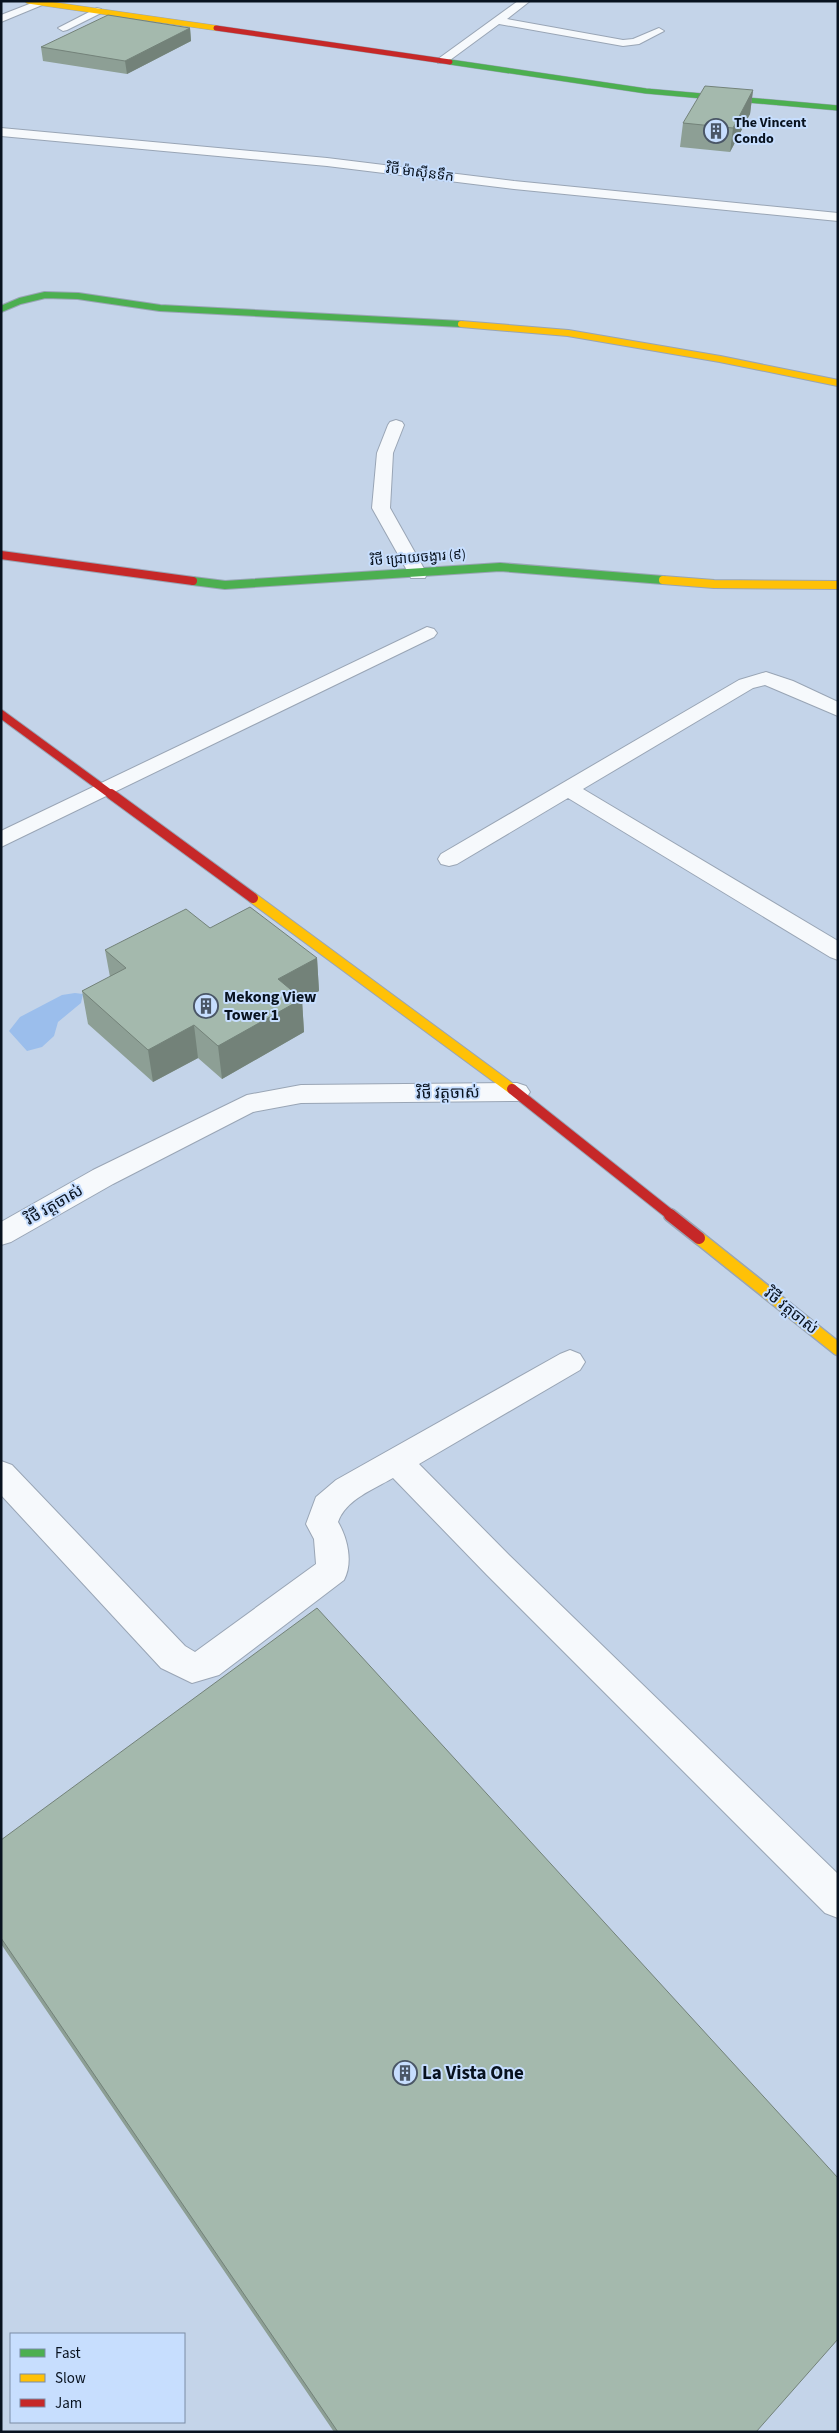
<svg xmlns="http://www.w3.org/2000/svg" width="839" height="2433" font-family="'Source Sans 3','Noto Sans Khmer',sans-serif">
<rect width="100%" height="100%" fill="#c4d4e9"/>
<path fill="#9bbeec" d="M 75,993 L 83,994 L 81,1003 L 58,1022 L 54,1036 L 42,1047 L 27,1051 L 9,1031 L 20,1017 L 62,995 Z"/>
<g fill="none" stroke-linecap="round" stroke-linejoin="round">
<defs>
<path id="street" d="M 37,1 L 47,3 L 1,22 L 1,15 Z
M 518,1 L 530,1 L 507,19 L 623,40 L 633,39 L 659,28 L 664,31 L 639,44 L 623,46 L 499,24 L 446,63 L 438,63 L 438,59 Z
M 97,8 L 101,9 L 101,13 L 67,30 L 63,31 L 58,28 Z
M 1,128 L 327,158 L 514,181 L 838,213 L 838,221 L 514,189 L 327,166 L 1,136 Z
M 396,420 L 402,422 L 404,425 L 393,453 L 390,508 L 427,574 L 425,578 L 411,578 L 409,574 L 372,508 L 377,453 L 388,425 L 390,422 Z
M 427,627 L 434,629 L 437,633 L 434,637 L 1,847 L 1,831 Z
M 766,672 L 793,681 L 838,702 L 838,716 L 765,685 L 753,688 L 583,789 L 838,941 L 838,960 L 830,957 L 568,798 L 457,864 L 449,866 L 441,864 L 438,859 L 441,854 L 739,680 Z
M 517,1083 L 526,1086 L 530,1092 L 526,1098 L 517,1101 L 301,1103 L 253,1112 L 113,1184 L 11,1242 L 1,1245 L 1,1222 L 93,1170 L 247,1095 L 301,1085 Z
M 570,1350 L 580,1354 L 585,1362 L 580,1370 L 419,1464 L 509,1555 L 838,1874 L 838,1918 L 825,1913 L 487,1575 L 393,1478 C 374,1489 345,1500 338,1522 C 348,1539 353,1563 344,1580 L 219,1675 L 192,1683 L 161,1668 L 1,1495 L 1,1461 L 12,1465 L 185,1646 L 195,1652 L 316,1564 L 314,1539 L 306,1524 L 316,1497 L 336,1480 L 560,1354 Z"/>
<path id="fast-far2" d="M 450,62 L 646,91 L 838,108"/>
<path id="fast-far1" d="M 1,309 L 20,301 L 45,295 L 78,296 L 160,308 L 461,324"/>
<path id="fast" d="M 193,581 L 225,585 L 500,567 L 663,580"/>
<path id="slow-far4" d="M 28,1 L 216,28"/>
<path id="slow-far3" d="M 461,324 L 568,333 L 720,359 L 838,383"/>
<path id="slow-far2" d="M 663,580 L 714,584 L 838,585"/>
<path id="slow-far1" d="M 253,898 L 512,1089"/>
<path id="slow" d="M 699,1238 L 838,1349"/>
<path id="jam-far3" d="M 216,28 L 450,62"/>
<path id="jam-far2" d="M 1,555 L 193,581
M 1,714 L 113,796"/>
<path id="jam-far1" d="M 111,794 L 253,898
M 512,1089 L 672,1216"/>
<path id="jam" d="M 670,1215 L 699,1238"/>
</defs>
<use href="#street" stroke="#99a5b5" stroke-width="2"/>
<use href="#fast-far2" stroke="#99a5b5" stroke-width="6"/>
<use href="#fast-far1" stroke="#99a5b5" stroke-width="8"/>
<use href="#fast" stroke="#99a5b5" stroke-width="10"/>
<use href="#slow-far4" stroke="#99a5b5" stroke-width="6"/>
<use href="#slow-far3" stroke="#99a5b5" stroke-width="8"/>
<use href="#slow-far2" stroke="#99a5b5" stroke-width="10"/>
<use href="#slow-far1" stroke="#99a5b5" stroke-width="12"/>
<use href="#slow" stroke="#99a5b5" stroke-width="15"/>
<use href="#jam-far3" stroke="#99a5b5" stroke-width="6"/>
<use href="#jam-far2" stroke="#99a5b5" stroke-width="10"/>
<use href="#jam-far1" stroke="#99a5b5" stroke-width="12"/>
<use href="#jam" stroke="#99a5b5" stroke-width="15"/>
<use href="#street" fill="#f6f9fc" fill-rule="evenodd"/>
<use href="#fast-far2" stroke="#4caf50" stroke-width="5"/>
<use href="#fast-far1" stroke="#4caf50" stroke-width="6"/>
<use href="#fast" stroke="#4caf50" stroke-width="8"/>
<use href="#slow-far4" stroke="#ffc107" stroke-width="5"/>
<use href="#slow-far3" stroke="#ffc107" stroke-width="6"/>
<use href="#slow-far2" stroke="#ffc107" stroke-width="8"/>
<use href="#slow-far1" stroke="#ffc107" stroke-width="10"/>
<use href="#slow" stroke="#ffc107" stroke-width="12"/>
<use href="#jam-far3" stroke="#c62828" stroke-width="5"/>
<use href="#jam-far2" stroke="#c62828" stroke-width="8"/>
<use href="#jam-far1" stroke="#c62828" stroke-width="10"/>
<use href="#jam" stroke="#c62828" stroke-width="12"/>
</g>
<path fill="#8d9f95" d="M 190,28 L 191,41 L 127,74 L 43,61 L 41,47 Z
M 753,90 L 750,114 L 730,152 L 680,147 L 683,123 Z
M 210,928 L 317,958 L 319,991 L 302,1000 L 304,1032 L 222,1079 L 198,1058 L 153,1082 L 88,1024 L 82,991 L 110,977 L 105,950 Z
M 1,1840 L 756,2432 L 334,2432 L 1,1944 Z"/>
<path fill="#738279" d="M 190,28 L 191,41 L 127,74 L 125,61 Z
M 753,90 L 750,114 L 730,152 L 733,128 Z
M 317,958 L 319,991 L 302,1000 L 304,1032 L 222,1079 L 218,1046 L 278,979 Z
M 194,1025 L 198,1058 L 153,1082 L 148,1050 Z"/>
<path fill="#a4b9ad" stroke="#738279" d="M 108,15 L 190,28 L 125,61 L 41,47 Z
M 705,86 L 753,90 L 733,128 L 683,123 Z
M 250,907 L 317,958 L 278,979 L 302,999 L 218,1046 L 194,1025 L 148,1050 L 82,991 L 126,968 L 105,950 L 186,909 L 210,928 Z
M 317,1608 L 838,2178 L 838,2339 L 756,2432 L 338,2432 L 1,1938 L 1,1840 Z"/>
<defs>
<symbol id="building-ring" viewBox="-11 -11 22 22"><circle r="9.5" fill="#c7defe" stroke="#4a5666" stroke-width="1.5"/><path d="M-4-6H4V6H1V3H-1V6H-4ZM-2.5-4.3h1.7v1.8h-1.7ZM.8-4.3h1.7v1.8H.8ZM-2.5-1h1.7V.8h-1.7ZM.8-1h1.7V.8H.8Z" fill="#4a5666"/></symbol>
</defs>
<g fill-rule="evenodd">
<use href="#building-ring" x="702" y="117" width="28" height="28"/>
<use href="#building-ring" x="192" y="992" width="28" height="28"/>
<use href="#building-ring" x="391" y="2059" width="28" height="28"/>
</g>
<g text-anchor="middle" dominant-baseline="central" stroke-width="4" stroke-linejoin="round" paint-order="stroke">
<g font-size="14" font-weight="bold" fill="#08121f" stroke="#c7defe" text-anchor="start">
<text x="734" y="123">The Vincent<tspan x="734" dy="16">Condo</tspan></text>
</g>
<g font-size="14" fill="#08121f" stroke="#c7defe">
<text transform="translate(420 173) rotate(7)">វិថី ម៉ាស៊ីនទឹក</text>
<text transform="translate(418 558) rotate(-4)">វិថី ជ្រោយចង្វារ (៩)</text>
</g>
<g font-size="16" font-weight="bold" fill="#08121f" stroke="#c7defe" text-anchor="start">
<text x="224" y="997">Mekong View<tspan x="224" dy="18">Tower 1</tspan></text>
</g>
<g font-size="16" fill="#08121f" stroke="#c7defe">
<text transform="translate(448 1093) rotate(-1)">វិថី វត្តចាស់</text>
<text transform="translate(54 1205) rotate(-30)">វិថី វត្តចាស់</text>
<text transform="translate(791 1311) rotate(39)">វិថី វត្តចាស់</text>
</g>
<g font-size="19" font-weight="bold" fill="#08121f" stroke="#c7defe" text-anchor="start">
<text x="422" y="2073">La Vista One</text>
</g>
</g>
<rect width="839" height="2433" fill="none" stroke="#08121f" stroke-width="5"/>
<rect x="10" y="2333" width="175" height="90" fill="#c7defe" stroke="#7b8ca5"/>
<rect x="20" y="2349" width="25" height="8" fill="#4caf50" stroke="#7b8ca5"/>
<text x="55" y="2358" font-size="15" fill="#08121f">Fast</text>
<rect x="20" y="2374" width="25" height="8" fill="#ffc107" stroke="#7b8ca5"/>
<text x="55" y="2383" font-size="15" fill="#08121f">Slow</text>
<rect x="20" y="2399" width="25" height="8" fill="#c62828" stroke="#7b8ca5"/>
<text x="55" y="2408" font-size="15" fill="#08121f">Jam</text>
</svg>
